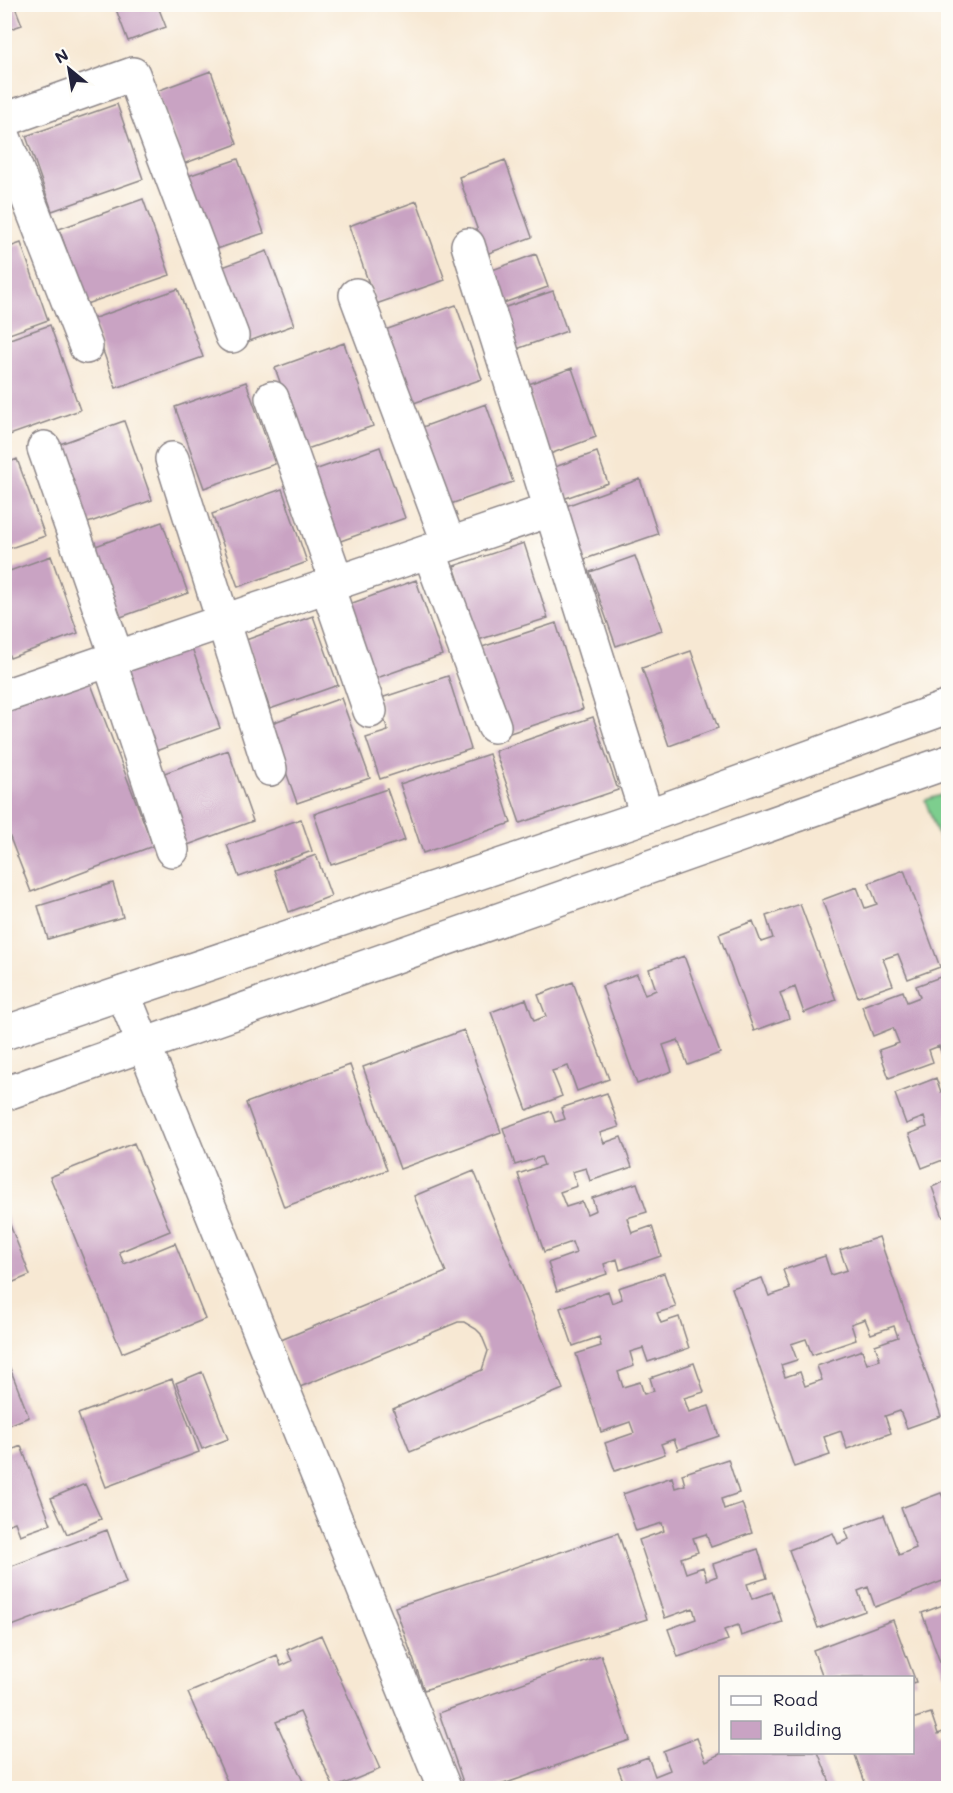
<svg xmlns="http://www.w3.org/2000/svg" width="953" height="1793" font-family="Mali,sans-serif">
<rect width="100%" height="100%" fill="#fdfcf7"/>
<filter id="ink" filterUnits="userSpaceOnUse"><feTurbulence type="fractalNoise" baseFrequency=".0167" numOctaves="2"/><feDisplacementMap in="SourceGraphic" scale="12" xChannelSelector="R" yChannelSelector="G"/><feConvolveMatrix kernelMatrix="1 2 1 2 8 2 1 2 1" color-interpolation-filters="sRGB"/></filter>
<filter id="wash" filterUnits="userSpaceOnUse"><feTurbulence type="fractalNoise" baseFrequency=".008" numOctaves="4" result="noise"/><feDisplacementMap in="SourceGraphic" scale="24" xChannelSelector="R" yChannelSelector="G"/><feGaussianBlur stdDeviation="1.35" result="paint"/><feColorMatrix in="noise" values="0 0 0 0 0 0 0 0 0 0 0 0 0 0 0 0 0 1.4 0 .05"/><feComposite in="paint" operator="in"/></filter>
<g filter="url(#wash)">
<rect width="100%" height="100%" fill="#f7e8d3"/>
<path fill="#7dce8e" stroke="#507864" stroke-width="1.5" d="M 948,793 L 948,864 L 925,800 Z"/>
<g id="blocks">
<path fill="#c9a3c3" fill-rule="evenodd" d="M 4,4 L 14,4 L 22,25 L 4,31 Z
M 114,4 L 157,4 L 166,27 L 128,41 Z
M 211,71 L 237,144 L 183,164 L 157,91 Z
M 117,104 L 143,179 L 52,211 L 26,136 Z
M 238,159 L 264,233 L 208,252 L 182,178 Z
M 505,160 L 532,237 L 486,254 L 459,177 Z
M 143,199 L 170,275 L 86,304 L 59,229 Z
M 417,201 L 445,280 L 376,304 L 349,226 Z
M 4,202 L 12,223 L 4,226 Z
M 21,243 L 48,320 L 4,336 L 4,249 Z
M 267,251 L 294,325 L 244,343 L 217,269 Z
M 536,254 L 548,287 L 498,305 L 487,272 Z
M 178,289 L 203,357 L 116,388 L 92,319 Z
M 553,291 L 567,331 L 514,350 L 500,309 Z
M 456,305 L 482,379 L 411,404 L 385,330 Z
M 50,325 L 80,410 L 4,437 L 4,341 Z
M 344,343 L 373,426 L 304,450 L 275,368 Z
M 572,368 L 596,437 L 550,454 L 526,385 Z
M 246,382 L 275,464 L 204,488 L 175,407 Z
M 486,404 L 513,482 L 445,506 L 417,429 Z
M 124,421 L 152,500 L 85,524 L 57,445 Z
M 380,447 L 405,518 L 335,543 L 309,472 Z
M 597,452 L 608,483 L 563,499 L 552,468 Z
M 17,459 L 45,536 L 5,550 L 5,464 Z
M 640,479 L 658,534 L 582,560 L 563,507 Z
M 282,489 L 307,562 L 238,587 L 212,514 Z
M 162,522 L 188,593 L 118,618 L 93,547 Z
M 524,543 L 548,618 L 478,640 L 454,566 Z
M 51,556 L 78,633 L 10,658 L 4,642 L 4,573 Z
M 635,556 L 662,630 L 616,646 L 590,572 Z
M 416,580 L 442,655 L 374,679 L 347,605 Z
M 313,616 L 338,685 L 270,709 L 246,640 Z
M 556,623 L 583,709 L 507,734 L 479,648 Z
M 190,642 L 220,728 L 150,753 L 119,668 Z
M 691,651 L 718,728 L 669,746 L 642,668 Z
M 86,671 L 153,846 L 31,892 L 4,822 L 4,702 Z
M 448,676 L 471,749 L 380,779 L 366,738 L 388,731 L 378,699 Z
M 341,698 L 370,778 L 297,803 L 269,724 Z
M 593,717 L 618,790 L 520,823 L 495,751 Z
M 228,750 L 253,821 L 185,846 L 159,775 Z
M 489,754 L 511,823 L 423,853 L 400,784 Z
M 387,789 L 405,840 L 331,865 L 314,814 Z
M 301,819 L 312,851 L 239,877 L 227,845 Z
M 316,855 L 331,896 L 289,912 L 274,870 Z
M 904,870 L 940,967 L 908,979 L 898,954 L 883,959 L 893,985 L 858,997 L 822,900 L 857,887 L 865,908 L 877,904 L 869,883 Z
M 113,883 L 123,917 L 48,939 L 38,906 Z
M 800,904 L 836,1000 L 804,1013 L 795,987 L 780,993 L 789,1018 L 754,1031 L 719,934 L 753,921 L 761,942 L 773,938 L 766,916 Z
M 684,956 L 720,1053 L 688,1065 L 678,1040 L 663,1045 L 672,1071 L 637,1084 L 602,986 L 637,974 L 645,995 L 656,990 L 649,969 Z
M 948,974 L 948,1056 L 943,1058 L 939,1046 L 929,1050 L 933,1062 L 889,1078 L 879,1050 L 899,1043 L 893,1028 L 873,1036 L 862,1006 L 903,991 L 907,1002 L 920,997 L 916,986 Z
M 573,982 L 609,1079 L 577,1091 L 568,1066 L 552,1071 L 562,1096 L 527,1110 L 491,1012 L 526,999 L 534,1021 L 546,1016 L 538,995 Z
M 464,1030 L 501,1132 L 400,1169 L 363,1067 Z
M 350,1065 L 387,1170 L 284,1207 L 246,1103 Z
M 936,1078 L 941,1092 L 948,1089 L 948,1158 L 922,1168 L 909,1134 L 927,1127 L 924,1117 L 906,1124 L 895,1094 Z
M 607,1093 L 619,1127 L 600,1133 L 604,1143 L 621,1137 L 632,1167 L 590,1181 L 586,1168 L 572,1172 L 577,1186 L 560,1192 L 566,1207 L 582,1202 L 587,1214 L 596,1210 L 592,1198 L 637,1183 L 647,1212 L 627,1218 L 632,1233 L 652,1226 L 661,1256 L 620,1270 L 617,1259 L 604,1264 L 607,1274 L 557,1291 L 548,1263 L 576,1253 L 572,1242 L 544,1252 L 518,1174 L 544,1165 L 541,1157 L 515,1165 L 503,1128 L 551,1111 L 555,1122 L 565,1119 L 561,1108 Z
M 134,1143 L 170,1231 L 119,1252 L 124,1264 L 175,1243 L 205,1319 L 122,1353 L 50,1177 Z
M 474,1171 L 563,1389 L 410,1452 L 393,1409 L 482,1370 L 488,1351 L 481,1334 L 476,1329 L 464,1322 L 458,1322 L 300,1387 L 281,1340 L 446,1272 L 414,1196 Z
M 948,1180 L 948,1215 L 943,1217 L 932,1187 Z
M 4,1210 L 30,1275 L 4,1286 Z
M 879,1237 L 941,1416 L 907,1428 L 900,1411 L 885,1416 L 891,1433 L 847,1449 L 841,1431 L 824,1437 L 830,1455 L 794,1467 L 732,1288 L 762,1278 L 769,1296 L 790,1289 L 783,1270 L 825,1256 L 831,1275 L 847,1270 L 840,1250 ZM 865,1319 L 871,1334 L 894,1326 L 898,1337 L 875,1345 L 880,1360 L 867,1364 L 862,1350 L 817,1366 L 822,1380 L 805,1386 L 800,1372 L 785,1377 L 781,1365 L 797,1360 L 791,1344 L 806,1339 L 812,1355 L 856,1340 L 851,1324 Z
M 664,1273 L 676,1307 L 657,1313 L 661,1323 L 679,1317 L 689,1348 L 648,1362 L 643,1348 L 630,1352 L 634,1366 L 618,1372 L 623,1387 L 640,1382 L 644,1394 L 654,1391 L 650,1378 L 694,1363 L 704,1392 L 684,1398 L 689,1412 L 709,1406 L 719,1436 L 678,1450 L 674,1439 L 661,1444 L 665,1454 L 615,1471 L 605,1443 L 634,1433 L 630,1422 L 601,1432 L 576,1354 L 601,1346 L 599,1337 L 573,1346 L 560,1308 L 608,1291 L 612,1303 L 622,1299 L 618,1288 Z
M 4,1353 L 29,1417 L 4,1427 Z
M 202,1372 L 228,1439 L 202,1449 L 176,1383 Z
M 172,1379 L 199,1452 L 106,1487 L 78,1414 Z
M 21,1446 L 51,1524 L 20,1535 L 15,1522 L 4,1526 L 4,1511 L 8,1510 L 4,1500 L 4,1453 Z
M 728,1459 L 739,1493 L 721,1499 L 724,1509 L 742,1503 L 752,1533 L 711,1547 L 706,1534 L 693,1538 L 698,1552 L 681,1558 L 686,1573 L 703,1567 L 707,1580 L 717,1576 L 713,1564 L 758,1549 L 767,1578 L 747,1584 L 752,1599 L 772,1592 L 782,1622 L 741,1636 L 738,1625 L 724,1630 L 728,1640 L 678,1657 L 668,1629 L 696,1619 L 693,1608 L 665,1618 L 639,1540 L 664,1531 L 662,1523 L 636,1531 L 623,1494 L 672,1477 L 675,1488 L 685,1485 L 682,1474 Z
M 85,1484 L 101,1519 L 67,1534 L 51,1498 Z
M 941,1493 L 945,1502 L 948,1500 L 948,1579 L 875,1607 L 868,1587 L 858,1591 L 865,1611 L 818,1628 L 789,1550 L 833,1533 L 838,1544 L 849,1539 L 845,1529 L 884,1515 L 899,1555 L 916,1548 L 901,1508 Z
M 107,1530 L 126,1583 L 4,1629 L 4,1569 Z
M 618,1533 L 647,1619 L 424,1690 L 395,1607 Z
M 948,1603 L 948,1672 L 944,1673 L 922,1613 Z
M 893,1620 L 916,1682 L 912,1683 L 912,1677 L 823,1677 L 813,1650 Z
M 321,1635 L 380,1769 L 334,1788 L 300,1712 L 276,1722 L 306,1788 L 230,1788 L 188,1693 L 277,1655 L 281,1666 L 292,1661 L 287,1650 Z
M 601,1655 L 630,1740 L 492,1788 L 465,1788 L 439,1713 Z
M 931,1713 L 938,1734 L 948,1730 L 948,1788 L 867,1788 L 854,1752 L 912,1752 L 912,1719 Z
M 697,1738 L 706,1761 L 724,1752 L 818,1752 L 832,1788 L 626,1788 L 618,1768 L 648,1757 L 655,1776 L 670,1770 L 663,1751 Z"/>
</g>
</g>
<g filter="url(#ink)">
<use href="#blocks" fill-opacity="0" stroke="#8c8587" stroke-width="1.5"/>
<g fill="none" stroke-linecap="round" stroke-linejoin="round">
<defs>
<path id="minor" d="M 4,120 L 133,74 L 232,336
M 4,137 L 86,347
M 468,245 L 647,816
M 356,295 L 449,544
M 272,398 L 337,582
M 44,448 L 117,658
M 172,459 L 270,769
M 429,551 L 494,726
M 327,586 L 370,711
M 109,660 L 172,850
M 4,696 L 550,510
M 123,993 L 444,1788"/>
<path id="tertiary" d="M 4,1033 L 647,816 L 948,707
M 4,1094 L 948,762"/>
</defs>
<use href="#minor" stroke="#8c8587" stroke-width="36"/>
<use href="#tertiary" stroke="#8c8587" stroke-width="36"/>
<use href="#minor" stroke="#fff" stroke-width="33"/>
<use href="#tertiary" stroke="#fff" stroke-width="33"/>
</g>
</g>
<rect width="953" height="1793" fill="none" stroke="#fdfcf7" stroke-width="24"/>
<rect x="719" y="1676" width="195" height="78" fill="#fdfcf7" stroke="#a5a5ac" stroke-width="1.5"/>
<rect x="731" y="1696" width="30" height="9" fill="#ffffff" stroke="#a5a5ac" stroke-width="1.5"/>
<text x="773" y="1706" font-size="18" fill="#22223b">Road</text>
<rect x="731" y="1721" width="30" height="18" fill="#c9a3c3" stroke="#a5a5ac" stroke-width="1.5"/>
<text x="773" y="1736" font-size="18" fill="#22223b">Building</text>
<g transform="translate(69 69) rotate(330)" stroke="#fdfcf7" stroke-width="4.5" paint-order="stroke">
<path d="M0-4.5L10 22L0 15L-10 22Z" fill="#22223b"/>
<text y="-9" font-size="16" font-weight="bold" text-anchor="middle" fill="#22223b">N</text>
</g>
</svg>
